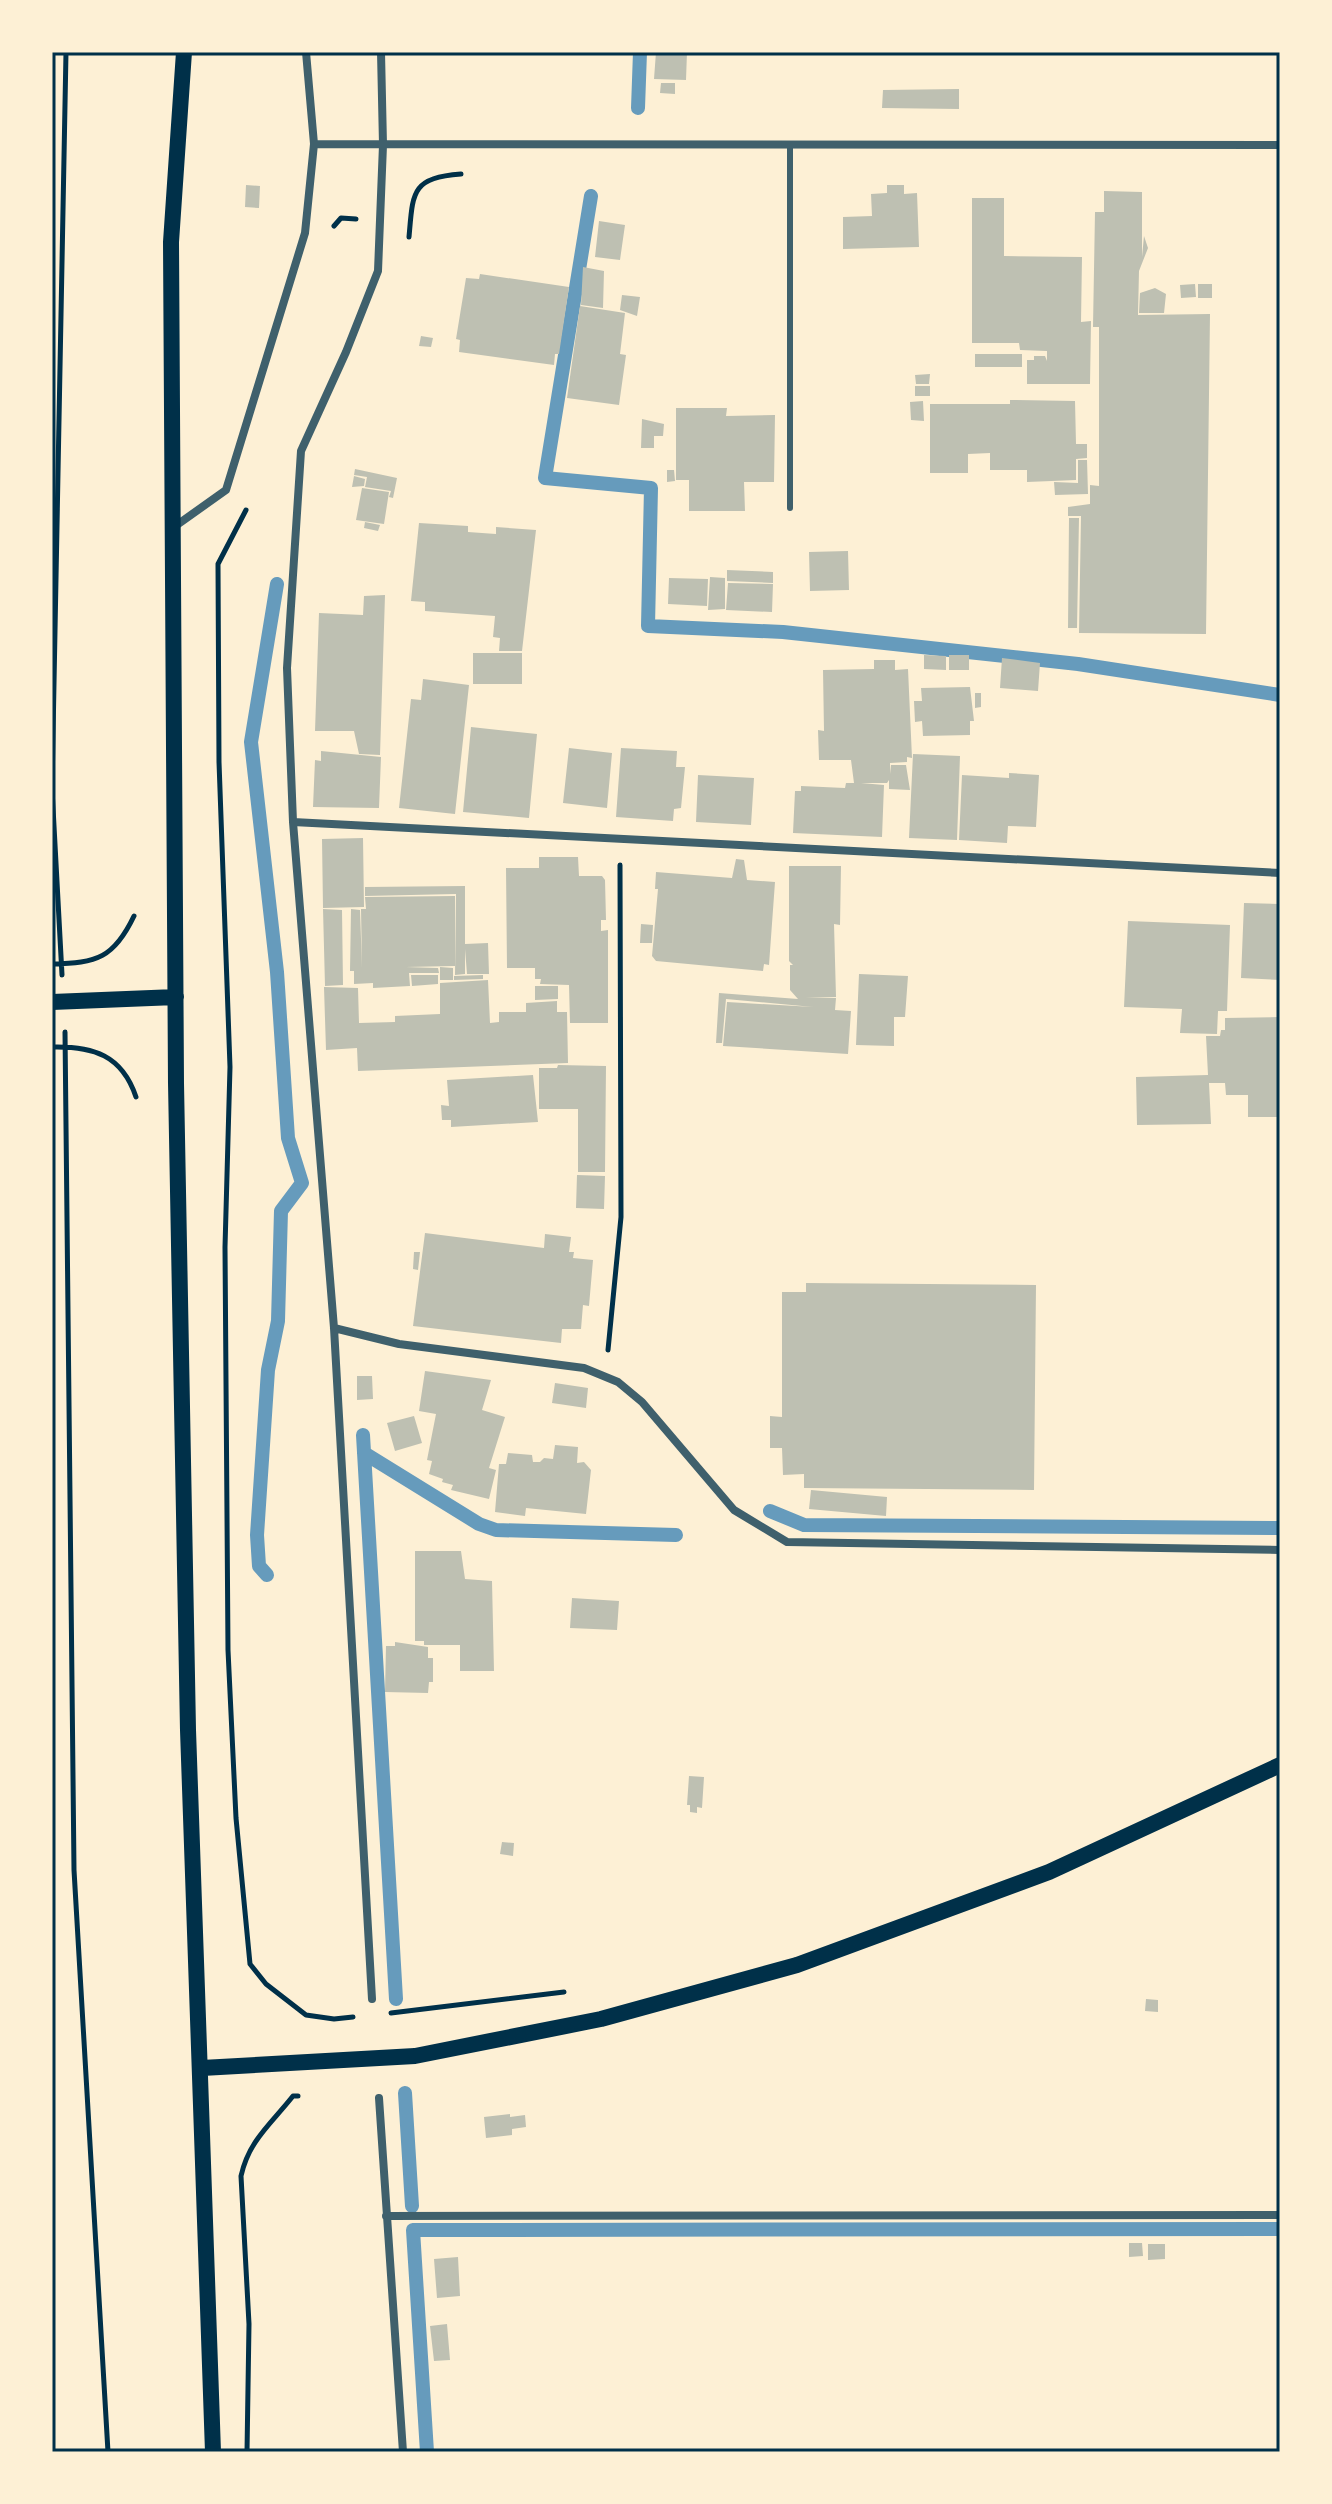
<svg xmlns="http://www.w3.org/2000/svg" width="1332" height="2504" font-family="'Exo 2',sans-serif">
<rect width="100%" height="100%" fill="#fdf0d5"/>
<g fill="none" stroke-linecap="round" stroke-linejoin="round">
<path stroke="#669bbc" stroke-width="14" d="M 638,108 L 640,52
M 591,196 L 545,478 L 651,488 L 648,626 L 783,632 L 1078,664 L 1280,695
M 363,1435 L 396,1999
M 364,1453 L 479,1524 L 496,1530 L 676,1535
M 770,1511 L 804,1525 L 1280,1528
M 267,1575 L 259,1566 L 257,1535 L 268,1370 L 278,1321 L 281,1211 L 302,1183 L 288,1138 L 277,972 L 251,742 L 277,584
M 405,2093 L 412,2206
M 427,2452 L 413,2230 L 1280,2229"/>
</g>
<path fill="#bec0b2" d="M 656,52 L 687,52 L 686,80 L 654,79 Z
M 661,83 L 675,83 L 675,94 L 660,93 Z
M 959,89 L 959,109 L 882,108 L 883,90 Z
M 246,185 L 260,186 L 259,208 L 245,207 Z
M 887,185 L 904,185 L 904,194 L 917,193 L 919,247 L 843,249 L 843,217 L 872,216 L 871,194 L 887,193 Z
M 1104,191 L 1142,192 L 1142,257 L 1144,236 L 1148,248 L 1139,271 L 1138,315 L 1210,314 L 1206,634 L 1079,633 L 1081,516 L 1068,516 L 1068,507 L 1090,504 L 1090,485 L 1099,486 L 1099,327 L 1093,327 L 1095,212 L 1104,212 Z
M 972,198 L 1004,198 L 1004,256 L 1082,257 L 1081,322 L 1091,321 L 1090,384 L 1027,384 L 1027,360 L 1034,360 L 1034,356 L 1045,356 L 1047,361 L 1047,351 L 1020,350 L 1019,343 L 972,343 Z
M 599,221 L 625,225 L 620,260 L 595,257 Z
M 583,267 L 604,271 L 603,308 L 581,305 Z
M 480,274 L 569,287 L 559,354 L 555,354 L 554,365 L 459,352 L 460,340 L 456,339 L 466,278 L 479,279 Z
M 1195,284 L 1196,297 L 1181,298 L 1180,285 Z
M 1198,284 L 1212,284 L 1212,298 L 1198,298 Z
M 1155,288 L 1166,294 L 1164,313 L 1139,313 L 1140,293 Z
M 622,295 L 640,297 L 637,316 L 620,310 Z
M 580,306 L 625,313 L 620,354 L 626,355 L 619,405 L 567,398 Z
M 421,336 L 433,338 L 431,347 L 419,346 Z
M 975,354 L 1022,354 L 1022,367 L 975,367 Z
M 930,374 L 929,384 L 916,384 L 915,375 Z
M 915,386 L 930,386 L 930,396 L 915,396 Z
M 1010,400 L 1075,401 L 1076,444 L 1087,444 L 1087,458 L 1076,459 L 1076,480 L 1027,482 L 1027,470 L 990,470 L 990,453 L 968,454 L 968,473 L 930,473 L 930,404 L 1010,404 Z
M 923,401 L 924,421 L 911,420 L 910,402 Z
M 676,408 L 727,408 L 726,416 L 775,415 L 774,482 L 744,482 L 745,511 L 689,511 L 689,480 L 676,480 Z
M 642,419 L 664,424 L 663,436 L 654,436 L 654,448 L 641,448 Z
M 1078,460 L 1087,460 L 1088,494 L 1055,495 L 1054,482 L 1078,483 Z
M 355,469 L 397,478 L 393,498 L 389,497 L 391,491 L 365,487 L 367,477 L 354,475 Z
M 667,470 L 674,470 L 675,481 L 667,482 Z
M 354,476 L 365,479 L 364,486 L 352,487 Z
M 362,488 L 389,492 L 384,524 L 356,520 Z
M 1069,518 L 1079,518 L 1077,628 L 1068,628 Z
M 365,522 L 380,525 L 378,531 L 364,528 Z
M 419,523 L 468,526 L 468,532 L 496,534 L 496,527 L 536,530 L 522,651 L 499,651 L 500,638 L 493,637 L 495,616 L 425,611 L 425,602 L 411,601 Z
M 848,551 L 849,590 L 810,591 L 809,552 Z
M 727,570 L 773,572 L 773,583 L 727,581 Z
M 710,577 L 725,578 L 725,609 L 708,610 Z
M 669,578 L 708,579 L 707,606 L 668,604 Z
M 728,583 L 773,584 L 772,612 L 726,610 Z
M 385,595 L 380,755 L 359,754 L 354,731 L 315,731 L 319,613 L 363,615 L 364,596 Z
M 473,653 L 522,653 L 522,684 L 473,684 Z
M 924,655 L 946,656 L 946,670 L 924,669 Z
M 949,655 L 969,655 L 969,670 L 949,670 Z
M 1002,658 L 1040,663 L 1038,691 L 1000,688 Z
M 874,660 L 895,660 L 895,670 L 908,669 L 912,758 L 907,757 L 907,762 L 890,763 L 890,774 L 891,765 L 906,765 L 910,790 L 889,789 L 889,780 L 887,783 L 861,783 L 884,785 L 882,837 L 793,833 L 795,791 L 801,791 L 801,786 L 845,788 L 846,783 L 854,783 L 851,760 L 819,760 L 818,730 L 824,731 L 823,670 L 874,669 Z
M 423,679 L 469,685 L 455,814 L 399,808 L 411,699 L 421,700 Z
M 970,687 L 974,721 L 970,721 L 970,735 L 923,736 L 922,721 L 915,722 L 914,701 L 922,701 L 921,688 Z
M 975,693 L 981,693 L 981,707 L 975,708 Z
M 471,727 L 537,734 L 529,818 L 463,812 Z
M 569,748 L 612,753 L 607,808 L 563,803 Z
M 621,748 L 677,751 L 676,767 L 685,767 L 681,808 L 674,809 L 673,821 L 616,817 Z
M 321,751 L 381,757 L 379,808 L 313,807 L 315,760 L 321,761 Z
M 913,754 L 960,756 L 957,840 L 909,838 Z
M 1009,773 L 1039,775 L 1036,827 L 1008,826 L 1007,843 L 959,840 L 962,775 L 1009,778 Z
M 698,775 L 754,778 L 751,825 L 696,822 Z
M 363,838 L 364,907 L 323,908 L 322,839 Z
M 539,857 L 578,857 L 579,876 L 602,876 L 605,880 L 606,920 L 601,920 L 601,931 L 608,930 L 608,1023 L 570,1023 L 569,985 L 540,984 L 541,979 L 535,979 L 535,968 L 507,968 L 506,868 L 539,868 Z
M 736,859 L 744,860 L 747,880 L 775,882 L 769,965 L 764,964 L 763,971 L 656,961 L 652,956 L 658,889 L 655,889 L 656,872 L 732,878 Z
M 789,866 L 841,866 L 840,925 L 834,924 L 836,997 L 806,997 L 836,998 L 835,1010 L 851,1011 L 848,1054 L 723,1046 L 727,1002 L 813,1007 L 726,999 L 722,1043 L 716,1043 L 719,993 L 798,999 L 790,990 L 790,965 L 793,965 L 789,961 Z
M 465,886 L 465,944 L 488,943 L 489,974 L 467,974 L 465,949 L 465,974 L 455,975 L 456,894 L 365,896 L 365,887 Z
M 455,896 L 455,966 L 406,967 L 438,968 L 439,973 L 409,973 L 410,986 L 373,988 L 373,983 L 354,984 L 354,971 L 350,971 L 351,909 L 360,910 L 362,968 L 361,909 L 366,909 L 365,897 Z
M 1244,903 L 1280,904 L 1280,980 L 1241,978 Z
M 323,909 L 342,910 L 343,985 L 325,986 Z
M 1128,921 L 1230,925 L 1227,1011 L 1218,1011 L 1217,1034 L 1180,1033 L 1182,1009 L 1124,1007 Z
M 641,924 L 653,925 L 652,943 L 640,943 Z
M 440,967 L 453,968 L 453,980 L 440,980 Z
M 859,974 L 908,976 L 905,1017 L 894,1017 L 894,1046 L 856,1045 Z
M 411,975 L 438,975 L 438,984 L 412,986 Z
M 483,975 L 483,979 L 454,980 L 454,976 Z
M 488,980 L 490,1023 L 499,1022 L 499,1012 L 526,1012 L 526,1003 L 557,1001 L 557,1012 L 567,1012 L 568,1063 L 358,1071 L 357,1048 L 326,1050 L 324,987 L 358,988 L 359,1023 L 395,1022 L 395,1016 L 440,1014 L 440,983 Z
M 535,986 L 558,986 L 558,999 L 535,1000 Z
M 1280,1017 L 1280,1117 L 1248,1117 L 1248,1095 L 1226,1095 L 1225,1083 L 1209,1083 L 1211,1124 L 1137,1125 L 1136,1077 L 1208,1075 L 1206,1036 L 1220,1036 L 1221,1030 L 1225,1030 L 1225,1018 Z
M 558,1065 L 606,1066 L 605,1172 L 578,1172 L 578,1109 L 539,1109 L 539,1068 L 557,1068 Z
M 533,1075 L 538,1122 L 451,1127 L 451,1120 L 442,1120 L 441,1105 L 449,1106 L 447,1080 Z
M 577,1175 L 605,1176 L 604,1209 L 576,1208 Z
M 425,1233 L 544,1248 L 545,1234 L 571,1237 L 569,1252 L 574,1252 L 573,1258 L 593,1260 L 589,1306 L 583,1305 L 581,1329 L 562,1329 L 561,1343 L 413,1326 Z
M 414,1252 L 420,1252 L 418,1270 L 413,1269 Z
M 806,1283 L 1036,1285 L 1034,1490 L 804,1488 L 804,1474 L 783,1475 L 782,1448 L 770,1448 L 770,1416 L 782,1417 L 782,1292 L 806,1292 Z
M 425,1371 L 491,1380 L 482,1410 L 505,1417 L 489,1468 L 496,1470 L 489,1499 L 451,1490 L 453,1485 L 442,1482 L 443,1479 L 429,1474 L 432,1461 L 427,1460 L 436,1414 L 419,1411 Z
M 357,1376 L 372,1376 L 373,1399 L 357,1400 Z
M 555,1383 L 588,1388 L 586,1408 L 552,1403 Z
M 414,1416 L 422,1443 L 395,1451 L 387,1423 Z
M 555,1445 L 578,1447 L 577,1463 L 584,1462 L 591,1470 L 586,1514 L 526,1508 L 525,1516 L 495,1512 L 499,1464 L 506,1464 L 508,1453 L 532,1455 L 533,1462 L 540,1462 L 544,1458 L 553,1459 Z
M 811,1490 L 887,1497 L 886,1516 L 809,1509 Z
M 415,1551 L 461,1551 L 465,1579 L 492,1581 L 494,1671 L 460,1671 L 460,1645 L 424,1645 L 424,1641 L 415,1641 Z
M 572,1598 L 619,1601 L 617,1630 L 570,1628 Z
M 395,1642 L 428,1647 L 428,1658 L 433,1658 L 433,1682 L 429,1682 L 428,1693 L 385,1692 L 386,1646 L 395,1646 Z
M 689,1776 L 704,1777 L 702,1808 L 697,1807 L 697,1813 L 690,1812 L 690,1805 L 687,1805 Z
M 502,1842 L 514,1843 L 513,1856 L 500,1854 Z
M 1146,1999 L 1158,2000 L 1158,2012 L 1145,2011 Z
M 510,2114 L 510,2117 L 525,2115 L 526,2127 L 512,2129 L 512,2135 L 486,2138 L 484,2117 Z
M 1129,2243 L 1142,2243 L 1143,2256 L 1129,2257 Z
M 1148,2244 L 1165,2244 L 1165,2259 L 1148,2260 Z
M 458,2257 L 460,2296 L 437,2298 L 434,2259 Z
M 447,2324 L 450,2360 L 434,2361 L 430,2326 Z"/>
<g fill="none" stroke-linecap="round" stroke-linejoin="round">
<path stroke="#003049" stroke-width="5" d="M 334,226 L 341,218 L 356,219
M 409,237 C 413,192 411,178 461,174
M 246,510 L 218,564 L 219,762 L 230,1067 L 225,1247 L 228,1650 L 236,1818 L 250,1964 L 266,1984 L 306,2015 L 334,2019 L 353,2017
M 52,964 C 97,963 114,958 134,916
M 62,975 L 52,789 L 66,52
M 65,1032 L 74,1870 L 108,2452
M 52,1047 C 93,1046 122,1055 136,1097
M 608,1350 L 621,1217 L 620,865
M 391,2013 L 564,1992
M 247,2452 L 249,2324 L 241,2176 C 249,2140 271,2124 293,2096 L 298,2096"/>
<path stroke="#3f606c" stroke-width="6" d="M 790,145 L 790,508"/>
<path stroke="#3f606c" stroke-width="8" d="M 314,144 L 1280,145
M 174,527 L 226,490 L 305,233 L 314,144 L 306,52
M 293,822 L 1280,873
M 334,1328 L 399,1344 L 584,1368 L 618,1382 L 642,1402 L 734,1510 L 787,1542 L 1280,1550
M 372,1999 L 334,1328 L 293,822 L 287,668 L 301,451 L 346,352 L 378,271 L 383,145 L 381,52
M 379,2098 L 403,2452
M 386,2216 L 1280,2215"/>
<path stroke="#003049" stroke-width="16" d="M 184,52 L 171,242 L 176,1083 L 188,1730 L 213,2452
M 52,1002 L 176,997
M 202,2068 L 415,2056 L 601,2019 L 797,1965 L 1049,1872 L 1280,1765"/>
</g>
<rect width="1332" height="2504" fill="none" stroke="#fdf0d5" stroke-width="108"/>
<rect x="54" y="54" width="1224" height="2396" fill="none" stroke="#003049" stroke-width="3"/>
</svg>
